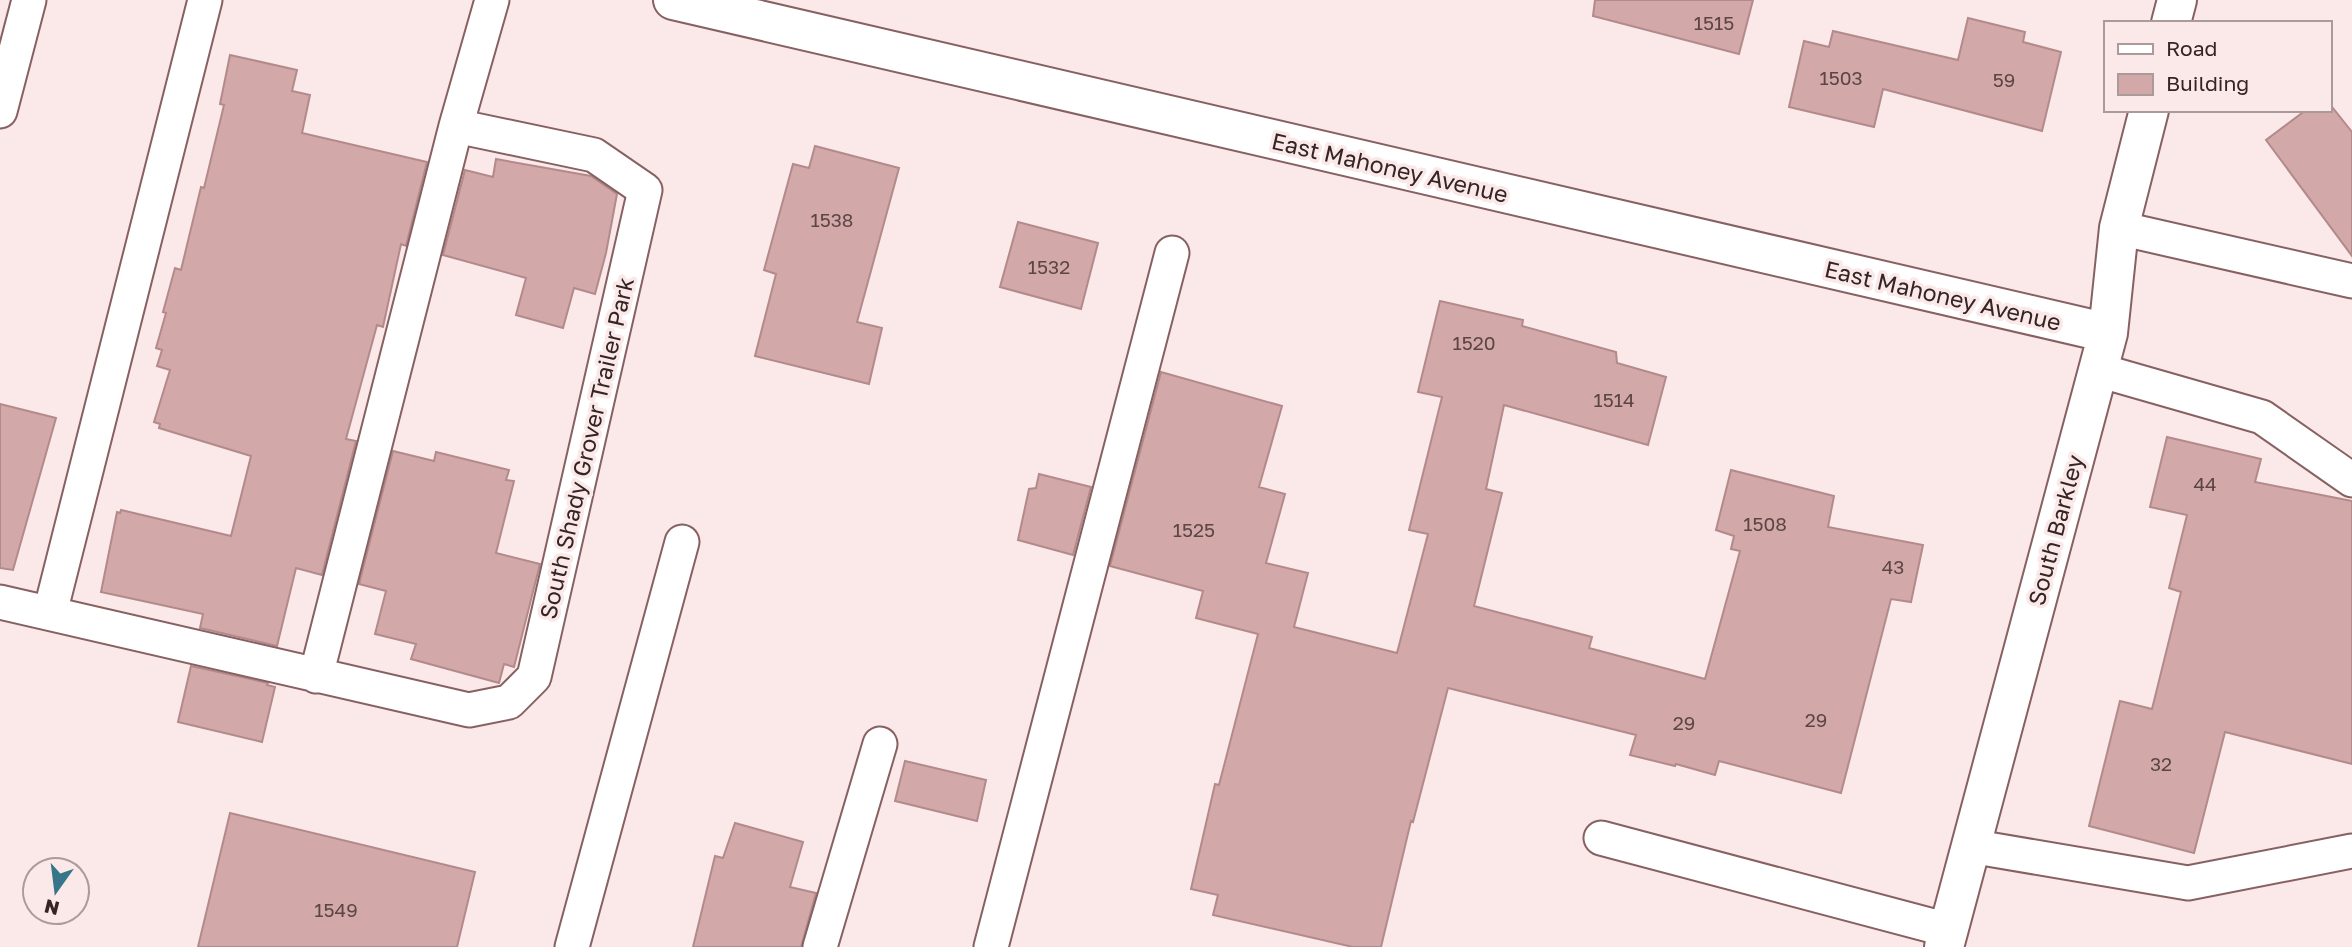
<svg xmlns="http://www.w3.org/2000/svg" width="2352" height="947" font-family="'Golos Text',sans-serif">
<rect width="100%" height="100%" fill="#fbe8e8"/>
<path fill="#d3a8a9" stroke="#b38a8b" stroke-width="2" d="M 1595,0 L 1753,0 L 1739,54 L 1593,16 Z
M 1968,18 L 2025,32 L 2023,42 L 2061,52 L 2042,131 L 1883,89 L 1874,127 L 1789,107 L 1804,41 L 1829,47 L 1833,31 L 1958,60 Z
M 230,55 L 297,70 L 292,91 L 310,95 L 302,133 L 427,162 L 406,246 L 401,244 L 383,327 L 377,325 L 346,439 L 356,441 L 322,575 L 296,568 L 277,646 L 200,628 L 203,614 L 101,592 L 117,512 L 120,513 L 121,510 L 231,536 L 251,456 L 159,428 L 160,424 L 154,422 L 170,370 L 157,366 L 162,350 L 156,348 L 166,313 L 163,312 L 175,268 L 181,270 L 201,187 L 204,188 L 224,105 L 220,104 Z
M 2329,103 L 2352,132 L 2352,256 L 2266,140 L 2306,110 L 2329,110 Z
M 815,146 L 899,168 L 857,322 L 882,328 L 869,384 L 755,356 L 776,274 L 764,270 L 793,164 L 809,168 Z
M 496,159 L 591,176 L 617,194 L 606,253 L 595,294 L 574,288 L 563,328 L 516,315 L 526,278 L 443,255 L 465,170 L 493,177 Z
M 1018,222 L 1098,243 L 1081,309 L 1000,287 Z
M 1440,301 L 1523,320 L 1522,326 L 1616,352 L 1617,363 L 1666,377 L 1648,445 L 1504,405 L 1486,489 L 1502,493 L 1474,606 L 1592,637 L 1589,648 L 1705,679 L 1740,551 L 1731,549 L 1734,536 L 1716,530 L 1731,470 L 1834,496 L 1828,527 L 1923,545 L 1911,602 L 1891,599 L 1841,793 L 1719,761 L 1715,775 L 1676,764 L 1675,766 L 1630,755 L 1636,735 L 1448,688 L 1413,822 L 1411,821 L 1381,947 L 1353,947 L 1213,915 L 1218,895 L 1191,889 L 1215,784 L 1219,785 L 1258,634 L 1196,618 L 1203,591 L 1110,566 L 1161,372 L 1282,406 L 1259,487 L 1285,494 L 1266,563 L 1308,573 L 1294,627 L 1397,653 L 1428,534 L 1409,530 L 1442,397 L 1418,392 Z
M 0,404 L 56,418 L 13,570 L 0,568 Z
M 2167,437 L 2261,459 L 2255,482 L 2352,501 L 2352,764 L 2225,732 L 2194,853 L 2089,826 L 2120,701 L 2152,709 L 2181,592 L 2169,588 L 2187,515 L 2150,507 Z
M 393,451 L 434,461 L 436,452 L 509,470 L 506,480 L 514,481 L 496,553 L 540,564 L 514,667 L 504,664 L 499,683 L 411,659 L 416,644 L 375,634 L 386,591 L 359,584 Z
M 1039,474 L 1091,487 L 1073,555 L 1018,540 L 1029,489 L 1036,488 Z
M 191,666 L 268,683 L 267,685 L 275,687 L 262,742 L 178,722 Z
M 905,761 L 986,780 L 977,821 L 895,801 Z
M 230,813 L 475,872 L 457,947 L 198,947 Z
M 735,823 L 803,842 L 790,887 L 816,893 L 801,947 L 693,947 L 715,856 L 723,858 Z"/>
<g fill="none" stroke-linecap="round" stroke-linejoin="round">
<defs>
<path id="service" d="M 0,111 L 29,0
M 2119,228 L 2352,281
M 2098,370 L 2262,417 L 2352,480
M 0,602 L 469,710 L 509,702 L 534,677 L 645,190 L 594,155 L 456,126
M 50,613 L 205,0
M 316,676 L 456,126 L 492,0
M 1601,838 L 1948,930
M 1970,846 L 2188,883 L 2352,851
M 572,947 L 682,542
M 820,947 L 880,744
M 991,947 L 1172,253"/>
<path id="minor" d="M 673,0 L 2108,333
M 2171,23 L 2177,0
M 1944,947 L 2108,333 L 2119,228 L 2149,110"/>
</defs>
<use href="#service" stroke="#876161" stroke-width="37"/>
<use href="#minor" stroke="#876161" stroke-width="42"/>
<use href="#service" stroke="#fff" stroke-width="33"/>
<use href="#minor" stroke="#fff" stroke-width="38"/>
</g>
<g text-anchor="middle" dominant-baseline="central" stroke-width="7" stroke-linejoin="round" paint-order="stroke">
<g font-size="19" fill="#5c4545">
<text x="1714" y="22">1515</text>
<text x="1841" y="77">1503</text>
<text x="2004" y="79">59</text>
<text x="832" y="219">1538</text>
<text x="1049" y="266">1532</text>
<text x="1474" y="342">1520</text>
<text x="1614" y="399">1514</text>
<text x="2205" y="483">44</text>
<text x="1765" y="523">1508</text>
<text x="1194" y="529">1525</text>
<text x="1893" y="566">43</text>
<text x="1816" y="719">29</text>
<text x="1684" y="722">29</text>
<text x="2161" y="763">32</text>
<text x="336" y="909">1549</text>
</g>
<g font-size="23" fill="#342424" stroke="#fbe8e8">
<text transform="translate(1390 167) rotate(13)">East Mahoney Avenue</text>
<text transform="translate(1943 295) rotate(13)">East Mahoney Avenue</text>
<text transform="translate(586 448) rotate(-77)">South Shady Grover Trailer Park</text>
<text transform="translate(2055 530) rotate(-75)">South Barkley</text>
</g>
</g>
<rect x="2104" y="21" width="228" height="91" fill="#fbe8e8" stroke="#ab9a9a" stroke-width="2"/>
<rect x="2118" y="44" width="35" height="10" fill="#ffffff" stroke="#ab9a9a" stroke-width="2"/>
<text x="2166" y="56" font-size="21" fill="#342424">Road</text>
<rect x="2118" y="74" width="35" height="21" fill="#d3a8a9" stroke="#ab9a9a" stroke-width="2"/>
<text x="2166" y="91" font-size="21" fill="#342424">Building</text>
<g transform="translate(56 891) rotate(194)"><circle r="33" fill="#fbe8e8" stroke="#ab9a9a" stroke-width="2"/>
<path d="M0-5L12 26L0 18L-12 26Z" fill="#37758b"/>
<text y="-10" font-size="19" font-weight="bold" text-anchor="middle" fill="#342424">N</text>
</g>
</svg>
